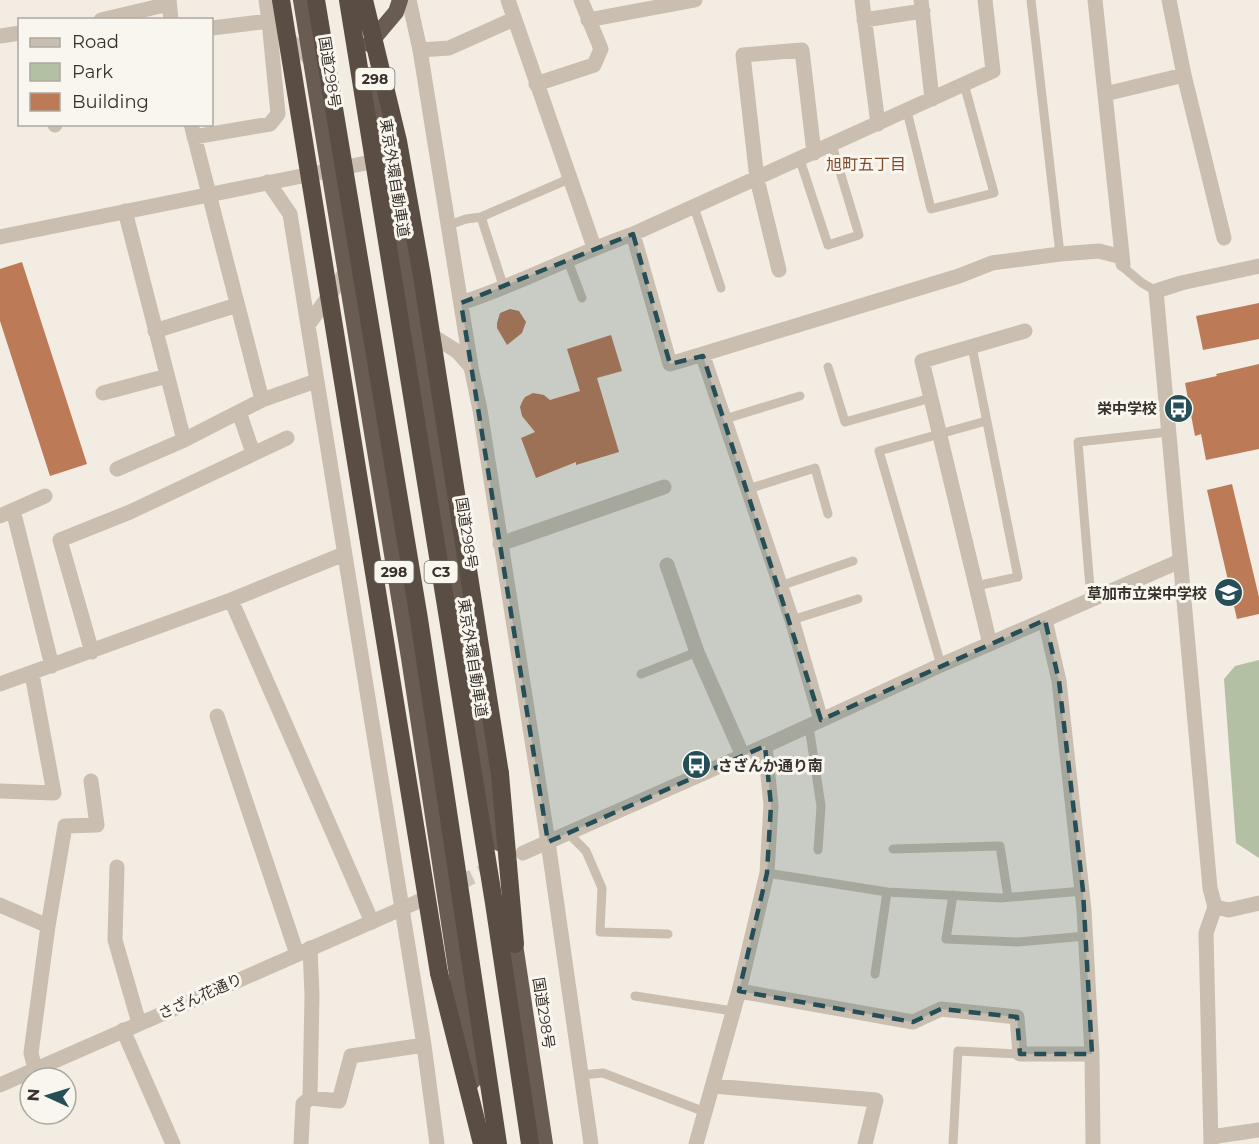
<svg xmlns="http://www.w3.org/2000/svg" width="1259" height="1144" font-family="Montserrat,'Noto Sans JP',sans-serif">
<rect width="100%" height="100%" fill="#f2ece2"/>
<path fill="#b3c0a3" d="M 1259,660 L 1259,858 L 1236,843 L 1224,679 L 1235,666 Z"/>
<path fill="#bc7a56" d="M 22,262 L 87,464 L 50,476 L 0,321 L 0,269 Z
M 1259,303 L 1259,339 L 1203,350 L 1196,316 Z
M 510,309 L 519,311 L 526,322 L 522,333 L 507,345 L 497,328 L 497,323 L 500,313 Z
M 611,335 L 622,371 L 597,378 L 619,452 L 576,465 L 576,462 L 536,478 L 521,438 L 535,432 L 522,416 L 520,407 L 522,402 L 525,397 L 533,393 L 544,395 L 550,400 L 580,391 L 567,349 Z
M 1259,364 L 1259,449 L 1206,460 L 1201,434 L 1195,436 L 1185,383 L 1217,376 L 1216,374 Z
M 1232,484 L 1259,597 L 1259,614 L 1237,619 L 1207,490 Z"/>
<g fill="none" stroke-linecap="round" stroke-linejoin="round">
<path stroke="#cdc7be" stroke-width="15" stroke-dasharray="15 8" stroke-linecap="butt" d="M 417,902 L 518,856"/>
<path stroke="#c9beaf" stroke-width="9" d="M 1031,0 L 1060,254
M 907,111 L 931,209 L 994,193 L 964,84
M 800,160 L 828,245 L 859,235 L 832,145
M 694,207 L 721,288
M 481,217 L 504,288
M 449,225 L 466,219 L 481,217 L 571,178
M 568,261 L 582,298
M 1123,267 L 1142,283 L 1156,291
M 972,347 L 1018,577 L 976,586
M 828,367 L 845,422 L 931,398
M 725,419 L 800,396
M 748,489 L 815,468 L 828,514
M 780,586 L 853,561
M 1091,600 L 1078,442 L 1168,432
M 792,620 L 858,599
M 941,665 L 879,451 L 986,421
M 641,674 L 697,652
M 809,726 L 821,806 L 818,850
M 568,833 L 586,851 L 602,888 L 600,932 L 668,934
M 893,849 L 1000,846 L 1008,897
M 767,873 L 887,892 L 1001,898 L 1083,891
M 953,895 L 946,939 L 1018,942 L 1086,936
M 875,974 L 887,892
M 635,996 L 733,1011
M 582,1075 L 603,1073 L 705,1112
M 953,1144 L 958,1051 L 1020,1054"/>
<path stroke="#c9beaf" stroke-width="15" d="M 169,0 L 171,20
M 266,0 L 269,21 L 309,58
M 409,0 L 420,50 L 471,367 L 480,410 L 548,842 L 591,1144
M 508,0 L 594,247
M 862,0 L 878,124
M 921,0 L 932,99
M 1095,0 L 1123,264
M 101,20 L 169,4
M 588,20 L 695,0
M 864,20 L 923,11
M 0,36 L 20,33
M 420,50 L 449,48 L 514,19
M 1184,75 L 1224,238
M 536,84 L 594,65 L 601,49 L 581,0
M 1105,94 L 1184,75 L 1169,0
M 191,124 L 262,400
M 55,125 L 55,124
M 194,137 L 270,124 L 278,114 L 269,21 L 212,28
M 268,182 L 290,214 L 424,1045 L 437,1144
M 125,211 L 184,440
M 633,234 L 670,364 L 959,276 L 992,263 L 1060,254 L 1099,251 L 1122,257
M 779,270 L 757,179 L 743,55 L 802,50 L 814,153
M 461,303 C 520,284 575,254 633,234 L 993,71 L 985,0
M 308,325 L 344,275
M 155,331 L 237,305
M 425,331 L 458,352 L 471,367
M 703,356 L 792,620 L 821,720
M 103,393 L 167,376
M 239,412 L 253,453
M 117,469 L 184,440 L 262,400 L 316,381
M 13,510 L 52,666
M 0,516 L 45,496
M 500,544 L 664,487
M 667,565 L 697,652 L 743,756
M 231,600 L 372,922
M 1045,620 L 1059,681 L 1084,910 L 1092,1054 L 1093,1144
M 990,644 L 922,361 L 1025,331
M 92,652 L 60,540 L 130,512 L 287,438
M 0,684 L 231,600 L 344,554
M 217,716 L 297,954
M 0,791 L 54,793 L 32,674
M 117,867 L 115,940 L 139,1023
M 0,905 L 48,926
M 739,991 L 913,1022 L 941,1009 L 1017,1017 L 1020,1054 L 1092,1054
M 123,1030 L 173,1144
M 35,1069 L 31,1053 L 48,926 L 65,826 L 97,825 L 91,781
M 713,1086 L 876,1100 L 865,1144
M 310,1098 L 339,1101 L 351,1056 L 424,1045
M 1211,1137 L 1259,1130
M 301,1144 L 303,1104 L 310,1098 L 312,995 L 310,948
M 696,1144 L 739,991 L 767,873 L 771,805 L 765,746
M 1211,1144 L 1206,933 L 1215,907 L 1229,910 L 1259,903"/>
<path stroke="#c9beaf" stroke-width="15" d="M 0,237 L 386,159
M 523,853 L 765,746 L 941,665 L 1180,561
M 1215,907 L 1210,888 L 1156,291 L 1181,283 L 1259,266
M 0,1085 L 417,902"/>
<path stroke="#695c52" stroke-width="16" d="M 301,0 L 409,658 L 473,1081
M 369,44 L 396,12 L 400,0
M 375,78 L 499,843
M 513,931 L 545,1144"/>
<path stroke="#594d44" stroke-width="18" d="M 500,774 L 515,944
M 439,973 L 482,1144"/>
<path stroke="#594d44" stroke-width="18" d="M 281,0 L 439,973
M 316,0 L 419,619 L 498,1144
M 348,0 L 494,903 L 530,1144
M 364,0 L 398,141 L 422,276 L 500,774"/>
</g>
<path fill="#254e57" fill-opacity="0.2" stroke="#254e57" stroke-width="4.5" stroke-dasharray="12 8" stroke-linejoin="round" d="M 633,234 L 670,364 L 703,356 L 821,720 L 1045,620 L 1059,681 L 1083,891 L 1092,1054 L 1020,1054 L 1017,1017 L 941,1009 L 913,1022 L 739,991 L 767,873 L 771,805 L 765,746 L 548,842 L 461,303 Z"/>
<defs>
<symbol id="bus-disc" viewBox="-11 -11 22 22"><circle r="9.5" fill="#254e57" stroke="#f9f6ef"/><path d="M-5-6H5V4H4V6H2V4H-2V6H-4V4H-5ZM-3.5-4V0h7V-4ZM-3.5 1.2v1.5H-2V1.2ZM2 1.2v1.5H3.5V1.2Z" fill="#fff"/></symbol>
<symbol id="school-disc" viewBox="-11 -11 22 22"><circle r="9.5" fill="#254e57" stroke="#f9f6ef"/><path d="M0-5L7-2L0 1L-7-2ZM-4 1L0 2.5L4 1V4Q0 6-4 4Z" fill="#fff"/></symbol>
</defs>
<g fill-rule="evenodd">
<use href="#bus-disc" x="1162" y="392" width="33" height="33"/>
<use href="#school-disc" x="1212" y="576" width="33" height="33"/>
<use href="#bus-disc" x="680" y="748" width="33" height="33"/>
</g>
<g text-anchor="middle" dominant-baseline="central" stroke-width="6" stroke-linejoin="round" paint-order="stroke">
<g fill="#f9f6ef" stroke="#736d66" stroke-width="1.5">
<rect x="355.5" y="68" width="39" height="22" rx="4.5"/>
<rect x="374.5" y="561" width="39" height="22" rx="4.5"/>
<rect x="424.5" y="561" width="33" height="22" rx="4.5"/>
</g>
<g font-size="14" font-weight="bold" fill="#39322c">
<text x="375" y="79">298</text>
<text x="394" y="572">298</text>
<text x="441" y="572">C3</text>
</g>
<g font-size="15" fill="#39322c" stroke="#f9f6ef">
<text transform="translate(330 72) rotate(81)">国道298号</text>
<text transform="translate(395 178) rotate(81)">東京外環自動車道</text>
<text transform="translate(467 533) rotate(81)">国道298号</text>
<text transform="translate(473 658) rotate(81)">東京外環自動車道</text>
<text transform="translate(200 996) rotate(-24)">さざん花通り</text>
<text transform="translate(544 1013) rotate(81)">国道298号</text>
</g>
<g font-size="15" font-weight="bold" fill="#39322c" stroke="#f9f6ef" text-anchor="end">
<text x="1157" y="408">栄中学校</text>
<text x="1207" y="593">草加市立栄中学校</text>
<text x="718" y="765" text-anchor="start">さざんか通り南</text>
</g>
<g font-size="16" fill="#814a2c" stroke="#f9f6ef">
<text x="866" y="164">旭町五丁目</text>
</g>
</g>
<rect x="18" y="18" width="195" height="108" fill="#f9f6ef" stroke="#aca8a1" stroke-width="1.5"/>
<rect x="30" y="38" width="30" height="9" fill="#c9beaf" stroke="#aca8a1" stroke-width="1.5"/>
<text x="72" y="48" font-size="18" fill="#39322c">Road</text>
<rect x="30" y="63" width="30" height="18" fill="#b3c0a3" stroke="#aca8a1" stroke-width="1.5"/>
<text x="72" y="78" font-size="18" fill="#39322c">Park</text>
<rect x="30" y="93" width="30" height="18" fill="#bc7a56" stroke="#aca8a1" stroke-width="1.5"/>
<text x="72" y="108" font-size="18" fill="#39322c">Building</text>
<g transform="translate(48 1096) rotate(274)"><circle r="28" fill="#f9f6ef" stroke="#aca8a1" stroke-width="1.5"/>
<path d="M0-4.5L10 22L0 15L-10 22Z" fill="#254e57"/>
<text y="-9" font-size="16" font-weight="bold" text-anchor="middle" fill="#39322c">N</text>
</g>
</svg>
